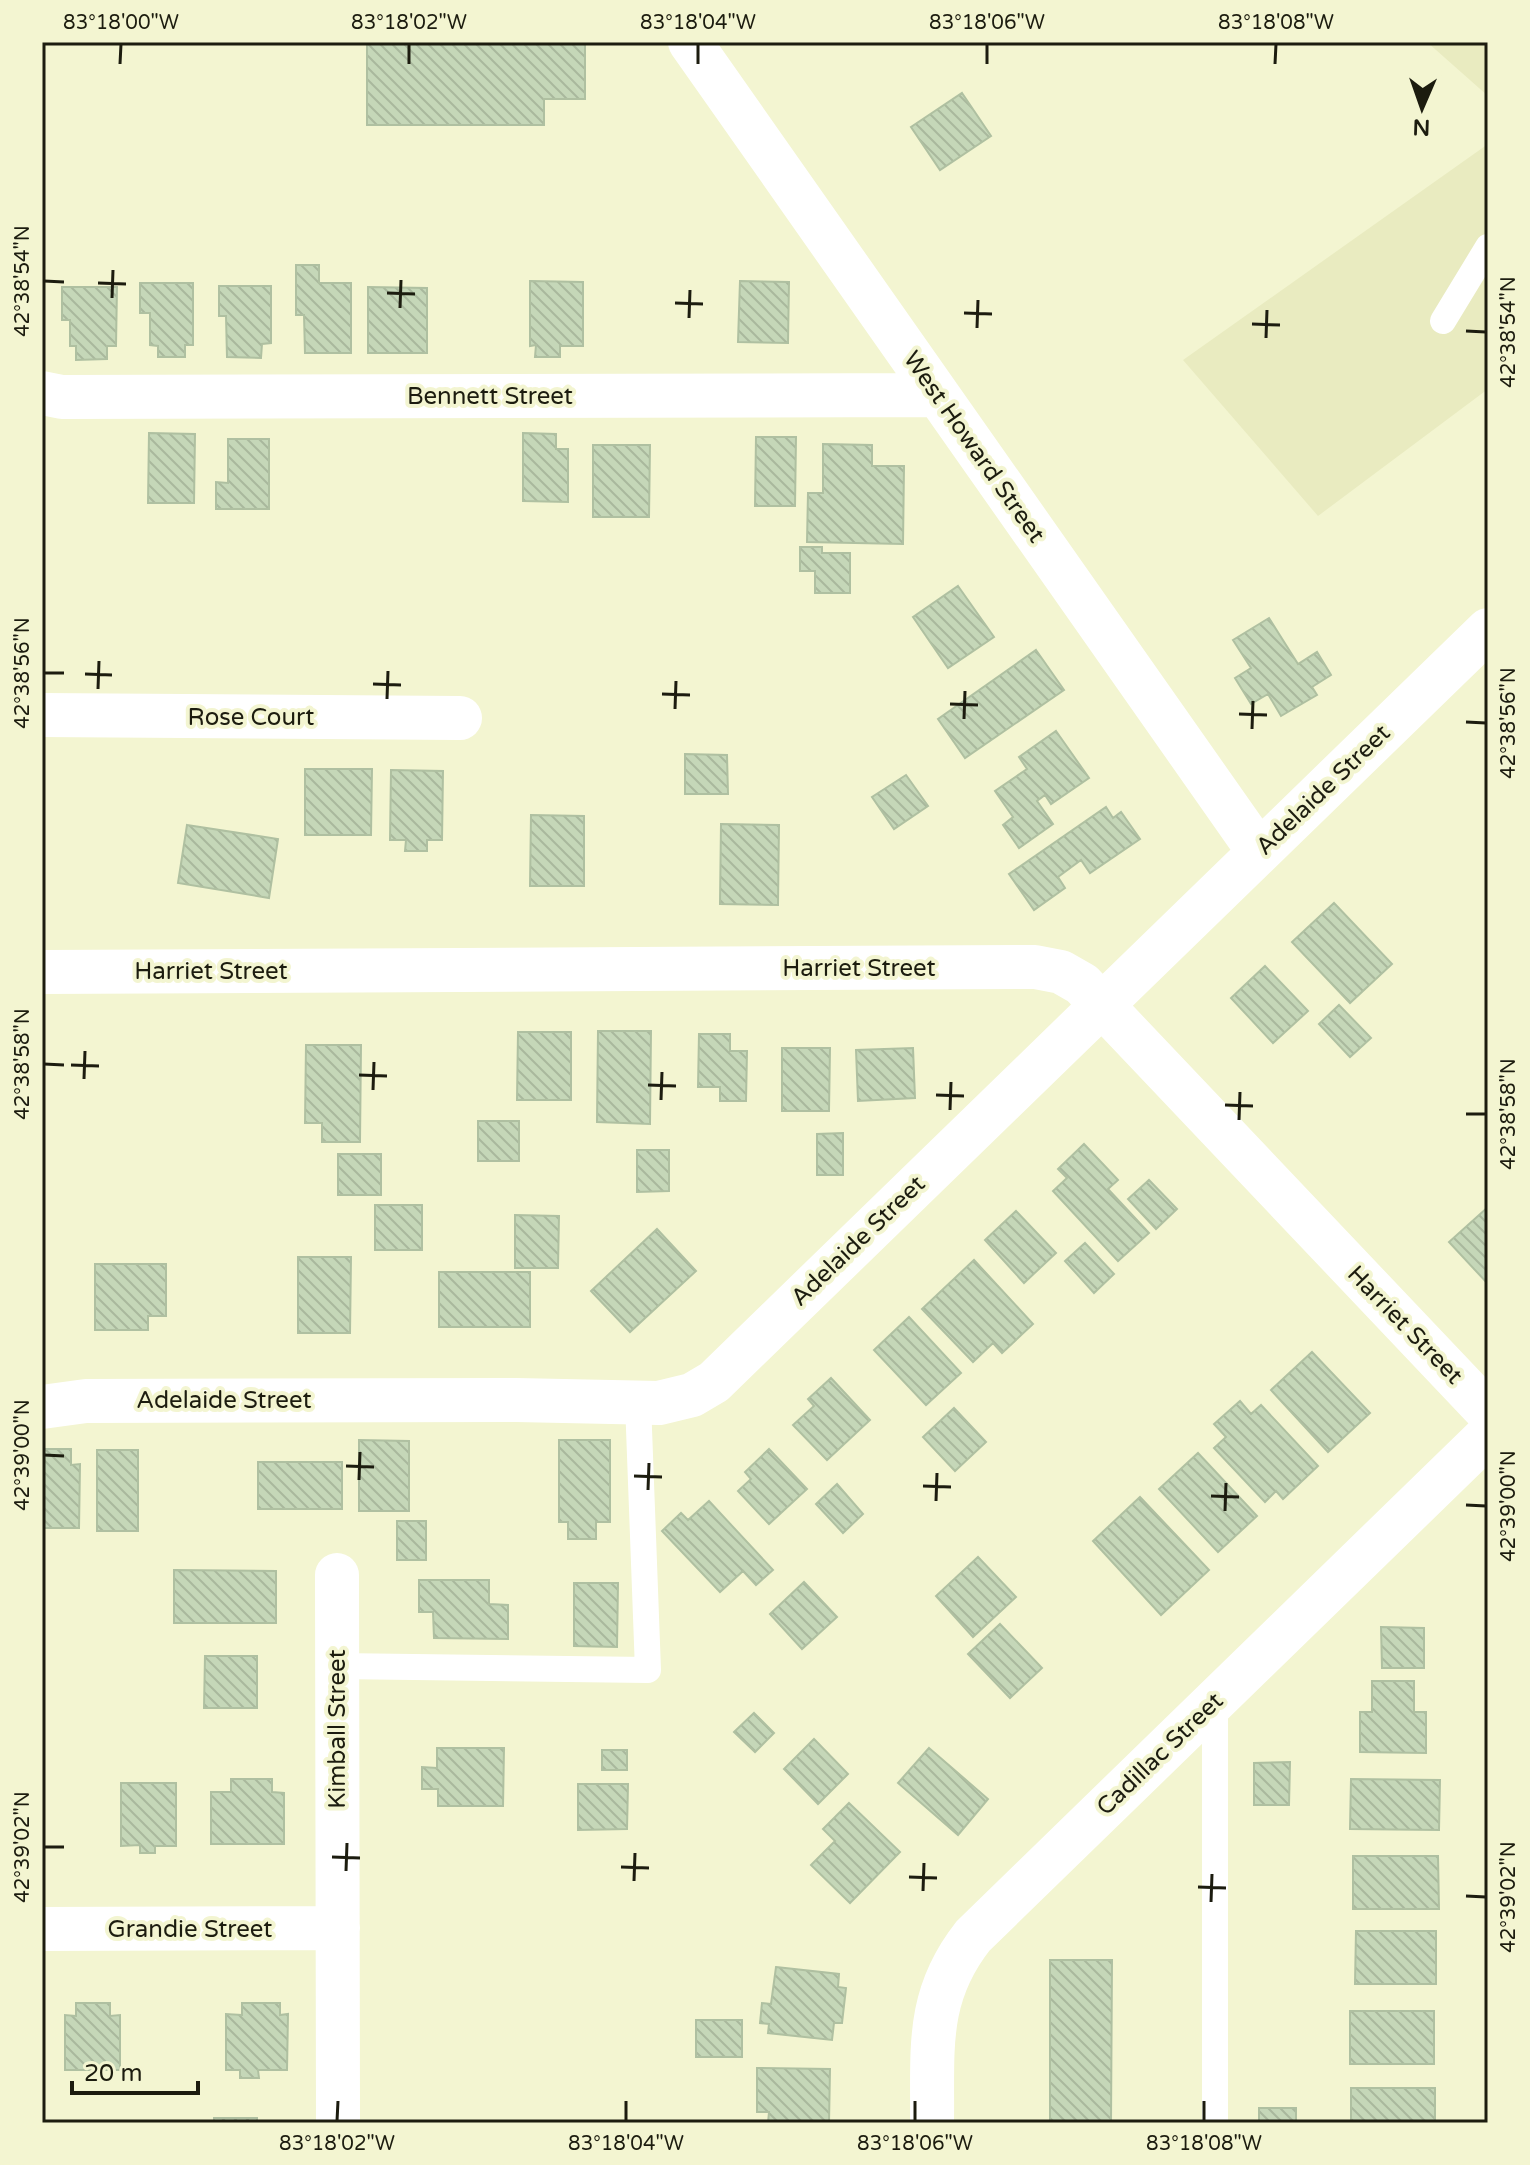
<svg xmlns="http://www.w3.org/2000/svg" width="1530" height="2165" font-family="'Varela Round',sans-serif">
<defs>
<pattern id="building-back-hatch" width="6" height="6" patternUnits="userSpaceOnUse" patternTransform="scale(2)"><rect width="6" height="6" fill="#c5d7b8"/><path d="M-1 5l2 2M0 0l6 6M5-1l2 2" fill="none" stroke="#a9b89d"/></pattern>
</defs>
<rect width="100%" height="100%" fill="#f3f5d1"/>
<path fill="#e9ebc0" d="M 1427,42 L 1488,42 L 1488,96 Z
M 1488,144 L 1488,389 L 1318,516 L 1183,360 Z"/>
<path fill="url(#building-back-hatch)" stroke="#afc0a1" stroke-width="2" d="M 367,42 L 585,42 L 585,99 L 544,99 L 544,125 L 367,125 Z
M 962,93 L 991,136 L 940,170 L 911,127 Z
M 296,265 L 319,265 L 319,283 L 351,283 L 351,353 L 305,353 L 304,315 L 296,315 Z
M 530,281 L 583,282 L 583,346 L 560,346 L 560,357 L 535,357 L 536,345 L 530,346 Z
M 740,281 L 789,282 L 788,343 L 738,342 Z
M 140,283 L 193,283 L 193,345 L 185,345 L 185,357 L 158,357 L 158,346 L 150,345 L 150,313 L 140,313 Z
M 219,286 L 271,286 L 271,343 L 262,344 L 261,358 L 227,357 L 226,316 L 219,316 Z
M 62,287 L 117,287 L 116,346 L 107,346 L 107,359 L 76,360 L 76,346 L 70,346 L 70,320 L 62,320 Z
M 368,287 L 427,288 L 427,353 L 368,353 Z
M 149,433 L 195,434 L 194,503 L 148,503 Z
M 523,433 L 556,434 L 556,449 L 568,449 L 568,502 L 523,501 Z
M 756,437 L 796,437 L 795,506 L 755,506 Z
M 228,439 L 269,439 L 269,509 L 216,509 L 216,482 L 228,483 Z
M 823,444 L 872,445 L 872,466 L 904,466 L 903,544 L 807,542 L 808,493 L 823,493 Z
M 593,445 L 650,445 L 649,517 L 593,517 Z
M 800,547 L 822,547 L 822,553 L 850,553 L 850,593 L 815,593 L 815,571 L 800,571 Z
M 958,586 L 994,637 L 948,668 L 913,617 Z
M 1269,618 L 1298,664 L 1317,652 L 1331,675 L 1312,687 L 1317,695 L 1281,716 L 1268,694 L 1251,704 L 1235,678 L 1251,668 L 1233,640 Z
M 1036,650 L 1064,690 L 965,758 L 938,719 Z
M 1056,731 L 1089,778 L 1051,804 L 1045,795 L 1037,801 L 1053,824 L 1019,848 L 1003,825 L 1013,817 L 995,791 L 1027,769 L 1019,757 Z
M 685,754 L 727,755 L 728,794 L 685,794 Z
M 305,769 L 372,769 L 371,835 L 305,835 Z
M 391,770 L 443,771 L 442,840 L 427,840 L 427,851 L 405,851 L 406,840 L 390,840 Z
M 906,775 L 928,806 L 894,829 L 872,797 Z
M 1106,807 L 1113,818 L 1121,812 L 1140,839 L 1090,873 L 1081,860 L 1058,877 L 1065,888 L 1034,910 L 1009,874 Z
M 531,815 L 584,816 L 584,886 L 530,886 Z
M 721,824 L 779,825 L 778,905 L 720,904 Z
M 187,825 L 278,839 L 269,898 L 178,883 Z
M 1334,903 L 1392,964 L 1350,1003 L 1292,942 Z
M 1265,966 L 1308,1011 L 1273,1043 L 1231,998 Z
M 1339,1005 L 1371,1038 L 1350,1057 L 1319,1024 Z
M 598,1031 L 651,1031 L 650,1124 L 597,1122 Z
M 518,1032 L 571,1032 L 571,1100 L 517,1100 Z
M 699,1034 L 730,1034 L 730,1051 L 747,1051 L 746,1101 L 720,1101 L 720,1087 L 698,1087 Z
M 306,1045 L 361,1045 L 360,1142 L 322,1142 L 322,1123 L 305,1123 Z
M 782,1048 L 830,1048 L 829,1111 L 782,1111 Z
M 913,1048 L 915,1098 L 858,1101 L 856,1050 Z
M 478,1121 L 519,1121 L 519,1161 L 478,1161 Z
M 843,1133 L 843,1175 L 817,1175 L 817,1134 Z
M 1084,1144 L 1118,1180 L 1108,1189 L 1149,1233 L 1118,1261 L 1053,1191 L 1067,1178 L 1058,1169 Z
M 637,1150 L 669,1150 L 669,1191 L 637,1192 Z
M 338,1154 L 381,1154 L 381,1195 L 338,1195 Z
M 1149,1180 L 1177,1209 L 1156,1229 L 1128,1199 Z
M 375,1205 L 422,1205 L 422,1250 L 375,1250 Z
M 1488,1207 L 1488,1284 L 1449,1242 Z
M 1016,1211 L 1056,1253 L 1024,1283 L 985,1240 Z
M 515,1215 L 559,1216 L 558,1268 L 515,1268 Z
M 657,1229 L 696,1271 L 630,1332 L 591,1291 Z
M 1085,1243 L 1114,1274 L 1094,1293 L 1065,1261 Z
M 298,1257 L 351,1257 L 350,1333 L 298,1333 Z
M 974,1260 L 1033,1324 L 1002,1353 L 993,1343 L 973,1362 L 922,1309 Z
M 95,1264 L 166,1264 L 166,1316 L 148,1316 L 148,1330 L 95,1330 Z
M 439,1272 L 530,1272 L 530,1327 L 439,1327 Z
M 909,1317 L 961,1373 L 926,1405 L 874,1350 Z
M 1312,1352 L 1370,1413 L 1328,1452 L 1271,1390 Z
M 831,1378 L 870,1420 L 827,1460 L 793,1425 L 814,1406 L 808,1399 Z
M 1240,1401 L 1251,1414 L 1261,1405 L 1318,1466 L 1283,1499 L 1276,1491 L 1265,1502 L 1214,1448 L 1226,1437 L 1214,1424 Z
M 954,1408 L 986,1442 L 955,1471 L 923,1437 Z
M 359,1440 L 409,1441 L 409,1511 L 359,1511 Z
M 559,1440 L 610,1440 L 610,1522 L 596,1522 L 596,1539 L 568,1539 L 568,1522 L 559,1522 Z
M 44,1449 L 71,1449 L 71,1465 L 80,1464 L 79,1528 L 42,1528 Z
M 769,1449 L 807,1489 L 769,1524 L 738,1491 L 751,1479 L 745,1472 Z
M 97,1450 L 138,1450 L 138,1531 L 97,1531 Z
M 1198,1453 L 1257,1516 L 1218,1552 L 1159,1489 Z
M 258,1462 L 342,1462 L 342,1509 L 258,1509 Z
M 837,1484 L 863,1514 L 843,1533 L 816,1504 Z
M 1140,1497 L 1209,1570 L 1161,1615 L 1093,1541 Z
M 709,1501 L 773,1570 L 756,1585 L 743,1571 L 720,1592 L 662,1531 L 681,1513 L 688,1520 Z
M 397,1521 L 426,1521 L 426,1560 L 397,1560 Z
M 978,1557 L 1016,1597 L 973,1637 L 936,1596 Z
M 174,1570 L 276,1571 L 276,1623 L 174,1623 Z
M 419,1580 L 489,1580 L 489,1604 L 508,1605 L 508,1639 L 434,1638 L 433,1612 L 419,1612 Z
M 804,1582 L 837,1617 L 802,1649 L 770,1614 Z
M 574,1583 L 618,1583 L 617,1647 L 574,1646 Z
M 1000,1624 L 1042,1668 L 1010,1698 L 968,1654 Z
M 1381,1627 L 1424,1628 L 1424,1668 L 1382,1668 Z
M 205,1656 L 257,1656 L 257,1708 L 204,1708 Z
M 1372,1681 L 1414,1681 L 1414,1712 L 1426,1712 L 1426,1753 L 1360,1752 L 1360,1712 L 1372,1712 Z
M 754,1713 L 774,1733 L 755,1752 L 734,1732 Z
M 814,1739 L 848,1774 L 818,1804 L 784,1769 Z
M 437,1748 L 504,1748 L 503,1806 L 438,1806 L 438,1789 L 422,1789 L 422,1767 L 437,1768 Z
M 929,1748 L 988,1799 L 958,1835 L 898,1783 Z
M 602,1750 L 627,1750 L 627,1770 L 602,1770 Z
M 1290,1762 L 1289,1805 L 1254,1805 L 1254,1763 Z
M 231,1779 L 272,1779 L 272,1792 L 284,1793 L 284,1844 L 211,1844 L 211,1792 L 231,1792 Z
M 1351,1779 L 1440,1780 L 1439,1830 L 1350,1829 Z
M 121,1783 L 176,1783 L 176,1846 L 155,1846 L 155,1853 L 140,1853 L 140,1845 L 121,1846 Z
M 578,1784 L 628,1784 L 627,1829 L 578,1830 Z
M 849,1803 L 900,1852 L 850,1903 L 811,1865 L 835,1841 L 823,1829 Z
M 1353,1856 L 1438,1856 L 1439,1909 L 1353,1909 Z
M 1356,1931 L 1436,1931 L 1436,1984 L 1355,1984 Z
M 1050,1960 L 1112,1960 L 1111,2123 L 1050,2123 Z
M 776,1967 L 839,1974 L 838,1987 L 846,1988 L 842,2023 L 834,2023 L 832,2040 L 768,2033 L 769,2024 L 760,2023 L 762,2003 L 771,2004 Z
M 76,2003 L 110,2003 L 110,2016 L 120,2015 L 120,2070 L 65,2070 L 65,2015 L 76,2016 Z
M 242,2003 L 280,2003 L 280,2015 L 288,2014 L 287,2070 L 258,2070 L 259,2078 L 240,2078 L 240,2070 L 226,2070 L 226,2014 L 242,2015 Z
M 1350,2011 L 1434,2011 L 1434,2064 L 1350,2064 Z
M 696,2020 L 742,2020 L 742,2057 L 696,2057 Z
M 757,2068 L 830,2069 L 829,2123 L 768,2123 L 769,2112 L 757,2112 Z
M 1351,2088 L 1435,2088 L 1435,2123 L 1351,2123 Z
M 1259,2108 L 1296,2108 L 1296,2123 L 1259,2123 Z
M 214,2118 L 257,2118 L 257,2123 L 214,2123 Z"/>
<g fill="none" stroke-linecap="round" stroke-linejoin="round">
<path stroke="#fff" stroke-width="26" d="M 1443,321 L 1488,247
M 337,1666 L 648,1670 L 638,1402
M 1215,1701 L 1215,2123"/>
<path stroke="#fff" stroke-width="44" d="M 690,42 L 1259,852
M 42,393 L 62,397 L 938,395
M 42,715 L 460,718
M 42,972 L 1035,967 L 1061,972 L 1082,984 L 1488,1412
M 42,1407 L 86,1401 L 516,1400 L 659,1403 L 692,1395 L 714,1382 L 1488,630
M 337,1575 L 338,2123
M 42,1929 L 338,1928
M 932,2123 C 933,2050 925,1997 973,1936 L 1488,1435"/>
</g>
<path fill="none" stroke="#1c1c0f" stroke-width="3" d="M 120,64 L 121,44M 409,64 L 409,44M 698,64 L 698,44M 987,64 L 987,44M 1275,64 L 1276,44M 44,281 L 64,282M 98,283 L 126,284M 387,293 L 415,294M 112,298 L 113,270M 675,303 L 703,304M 400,308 L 401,280M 964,313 L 992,314M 689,318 L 690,290M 1252,324 L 1280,325M 977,328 L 978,300M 1466,331 L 1486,332M 1266,338 L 1267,310M 44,673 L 64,673M 85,674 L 112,675M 373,684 L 401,685M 98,689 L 99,661M 662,694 L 690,695M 387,699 L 388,671M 950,704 L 978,705M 675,709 L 676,681M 1239,714 L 1267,715M 964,719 L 965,691M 1466,722 L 1486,723M 1252,729 L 1253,701M 44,1064 L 64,1065M 71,1065 L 99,1066M 359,1075 L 387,1076M 84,1079 L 85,1051M 648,1085 L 676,1086M 373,1090 L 374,1062M 936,1095 L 964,1096M 661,1100 L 662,1072M 1225,1105 L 1253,1106M 950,1110 L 951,1082M 1466,1114 L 1486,1114M 1239,1120 L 1240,1092M 44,1455 L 64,1456M 346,1466 L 374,1467M 634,1476 L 662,1477M 359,1480 L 360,1452M 923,1486 L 951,1487M 648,1490 L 649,1463M 1211,1496 L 1239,1497M 936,1501 L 937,1473M 1466,1505 L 1486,1506M 1225,1511 L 1226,1483M 44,1847 L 64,1847M 332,1857 L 360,1858M 621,1867 L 649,1868M 346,1871 L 347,1843M 909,1877 L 937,1878M 634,1881 L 635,1853M 1198,1887 L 1226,1888M 923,1891 L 924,1863M 1466,1896 L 1486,1897M 1211,1902 L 1212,1874M 337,2121 L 338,2101M 626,2121 L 626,2101M 915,2121 L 915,2101M 1204,2121 L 1204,2101"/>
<g text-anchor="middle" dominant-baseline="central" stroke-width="8" stroke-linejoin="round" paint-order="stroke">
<g font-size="24" fill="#1c1c0f" stroke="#f3f5d1">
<text x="490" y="396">Bennett Street</text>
<text transform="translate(974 447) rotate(55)">West Howard Street</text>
<text x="251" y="717">Rose Court</text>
<text transform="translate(1323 790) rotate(-44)">Adelaide Street</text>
<text x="859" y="968">Harriet Street</text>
<text x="211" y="971">Harriet Street</text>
<text transform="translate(858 1241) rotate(-44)">Adelaide Street</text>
<text transform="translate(1405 1325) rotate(46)">Harriet Street</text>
<text x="224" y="1400">Adelaide Street</text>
<text transform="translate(337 1729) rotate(-90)">Kimball Street</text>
<text transform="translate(1160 1754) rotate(-44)">Cadillac Street</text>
<text x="190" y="1929">Grandie Street</text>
</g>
</g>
<rect width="1530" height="2165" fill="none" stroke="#f3f5d1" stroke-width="88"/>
<g transform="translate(1422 108) rotate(182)" stroke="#f3f5d1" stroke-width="6" paint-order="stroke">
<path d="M0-6L14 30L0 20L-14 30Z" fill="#1c1c0f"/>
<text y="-12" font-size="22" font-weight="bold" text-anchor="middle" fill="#1c1c0f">N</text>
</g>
<path d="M72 2081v12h126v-12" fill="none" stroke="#1c1c0f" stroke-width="4"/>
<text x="84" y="2081" font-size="24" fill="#1c1c0f" stroke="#f3f5d1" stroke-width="6" paint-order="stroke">20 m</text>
<rect x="44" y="44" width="1442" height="2077" fill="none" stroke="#1c1c0f" stroke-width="3"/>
<g font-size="20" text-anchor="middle" fill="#1c1c0f">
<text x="121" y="29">83°18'00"W</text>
<text x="409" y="29">83°18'02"W</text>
<text x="698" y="29">83°18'04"W</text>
<text x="987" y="29">83°18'06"W</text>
<text x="1276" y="29">83°18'08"W</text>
<text transform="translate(22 281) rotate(-90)" y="7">42°38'54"N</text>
<text transform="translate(1508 332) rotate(-90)" y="7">42°38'54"N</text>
<text transform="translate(22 673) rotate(-90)" y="7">42°38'56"N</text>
<text transform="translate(1508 723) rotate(-90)" y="7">42°38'56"N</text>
<text transform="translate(22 1064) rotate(-90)" y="7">42°38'58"N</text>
<text transform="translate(1508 1114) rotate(-90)" y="7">42°38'58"N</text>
<text transform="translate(22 1455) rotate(-90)" y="7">42°39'00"N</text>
<text transform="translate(1508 1506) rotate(-90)" y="7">42°39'00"N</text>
<text transform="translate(22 1847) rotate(-90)" y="7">42°39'02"N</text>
<text transform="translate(1508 1897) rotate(-90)" y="7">42°39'02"N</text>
<text x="337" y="2150">83°18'02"W</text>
<text x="626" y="2150">83°18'04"W</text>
<text x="915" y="2150">83°18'06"W</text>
<text x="1204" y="2150">83°18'08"W</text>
</g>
</svg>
